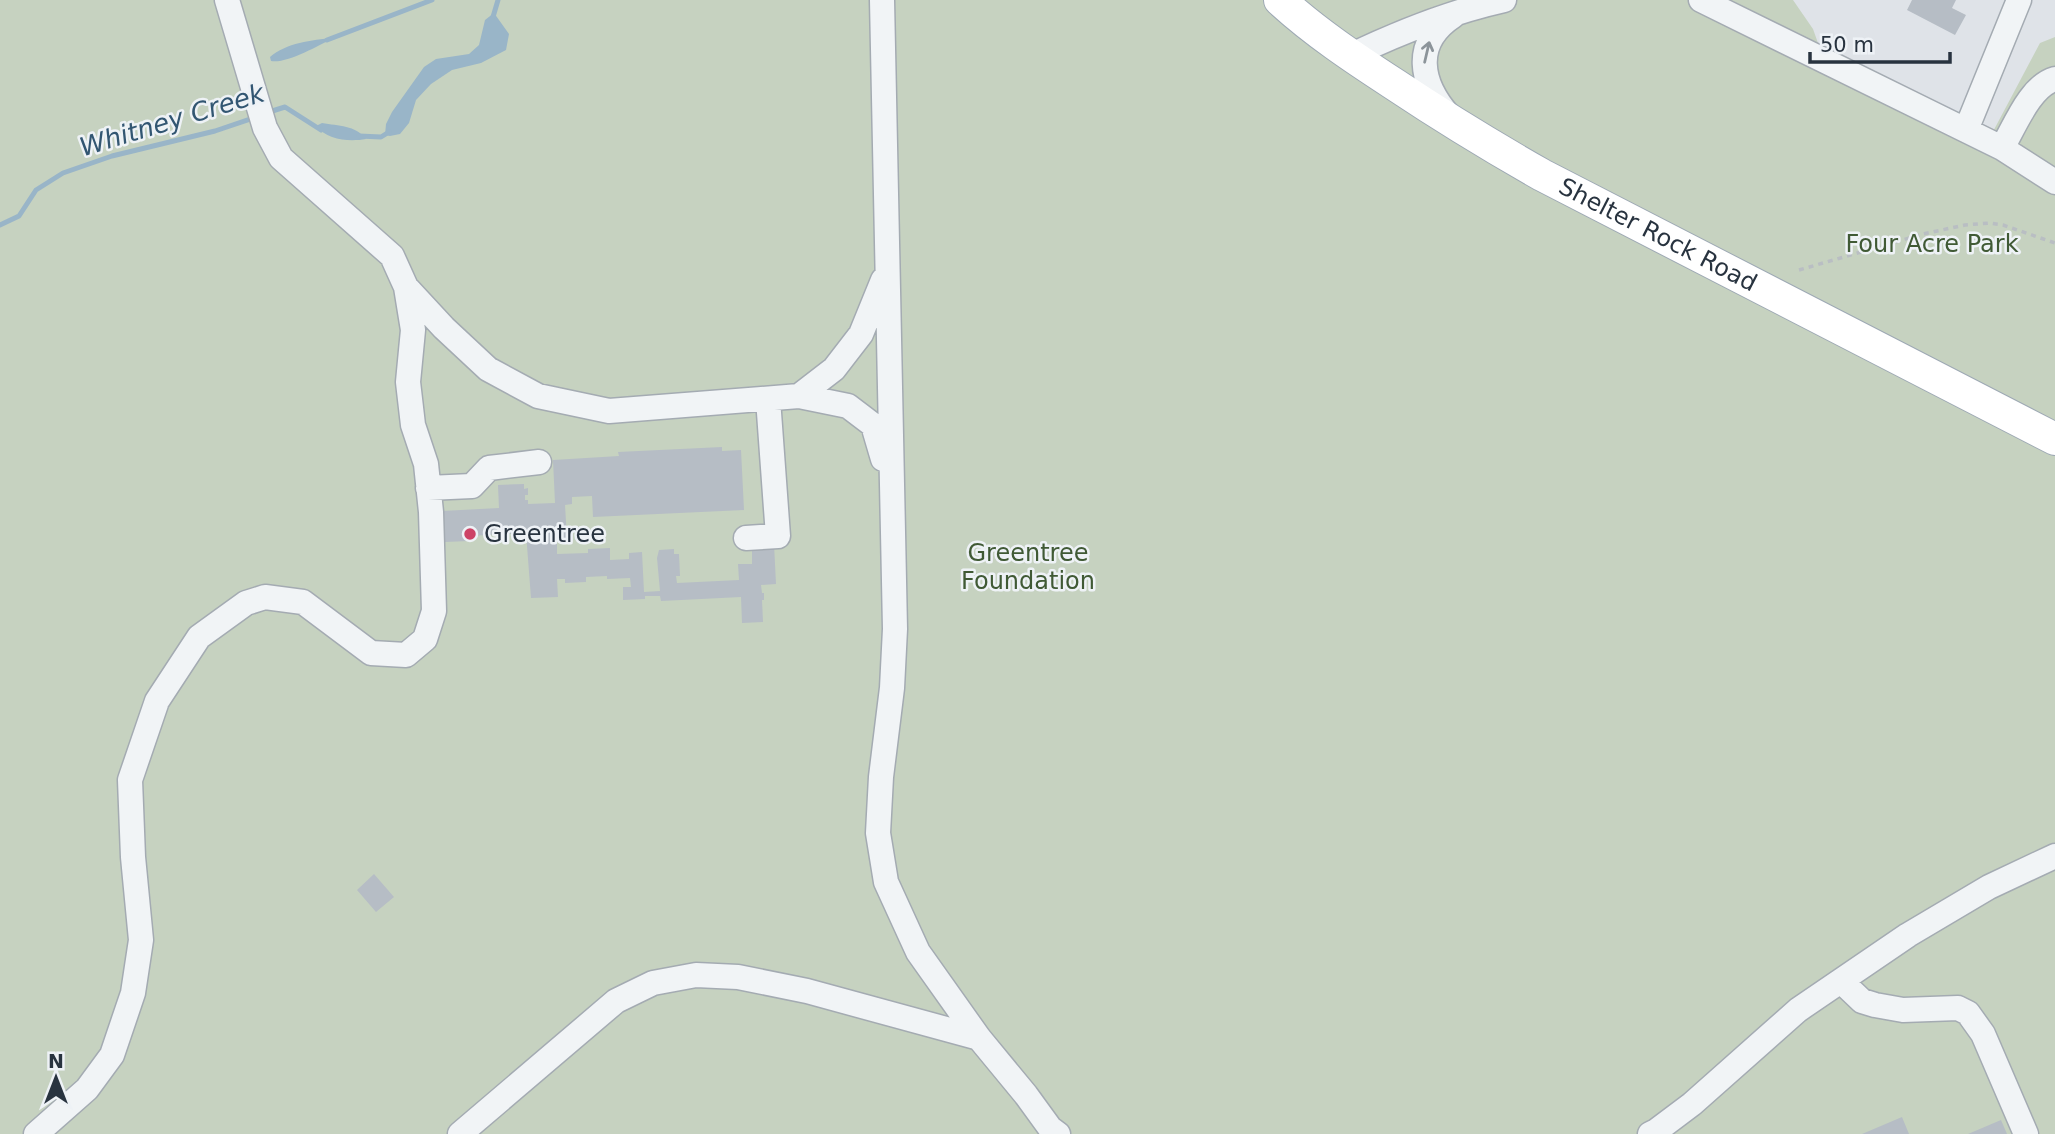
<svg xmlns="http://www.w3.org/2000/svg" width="2055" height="1134" font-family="'DejaVu Sans',sans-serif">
<rect width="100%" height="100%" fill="#dfe3e8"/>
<path fill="#c6d2c0" d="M 0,0 L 1793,0 L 1813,29 L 1824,60 L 1988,141 L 2040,43 L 2055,37 L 2055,1134 L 0,1134 Z"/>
<path fill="#99b5c8" d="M 494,13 L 509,34 L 506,50 L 481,63 L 452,70 L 431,84 L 416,100 L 409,123 L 400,134 L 390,136 L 385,135 L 386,124 L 392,112 L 424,67 L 436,59 L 469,54 L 479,45 L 485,20 Z
M 333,38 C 318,46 286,64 271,61 L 270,57 C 286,43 312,40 333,38 Z
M 322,123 C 339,126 355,125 366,139 C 349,142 327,140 316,126 Z"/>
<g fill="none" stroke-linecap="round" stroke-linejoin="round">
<path stroke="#99b5c8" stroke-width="5" d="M 493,17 L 498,0
M 327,40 L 432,0
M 269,112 L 285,107 L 321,130
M 359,136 L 381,137 L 389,132
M 0,225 L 19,216 L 36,190 L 63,173 L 112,156 L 215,131 L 256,117"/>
</g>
<path fill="#b6bdc5" d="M 1912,0 L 1956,0 L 1952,8 L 1966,15 L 1955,35 L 1907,10 Z
M 722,447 L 722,451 L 741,450 L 744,510 L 593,517 L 592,496 L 572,497 L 572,504 L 565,505 L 567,538 L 557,539 L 557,554 L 588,553 L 588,549 L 610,548 L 610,560 L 629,559 L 629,553 L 642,552 L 644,592 L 660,591 L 657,558 L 659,550 L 674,549 L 674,554 L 679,554 L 680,576 L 676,576 L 677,583 L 739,580 L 738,564 L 752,564 L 752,545 L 774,544 L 776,584 L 761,585 L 762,593 L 764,593 L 764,600 L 762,600 L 763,622 L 742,623 L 741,597 L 661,601 L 660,596 L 645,596 L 645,599 L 623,600 L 623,587 L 631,587 L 630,578 L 607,579 L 607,576 L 586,577 L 586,582 L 565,583 L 565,579 L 557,579 L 558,597 L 531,598 L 526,533 L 469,536 L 469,541 L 445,542 L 445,537 L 443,537 L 442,511 L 499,508 L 498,485 L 524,484 L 524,489 L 528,488 L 528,495 L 525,495 L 525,500 L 528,500 L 528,504 L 555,503 L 553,460 L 619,456 L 618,452 Z
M 374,874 L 394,897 L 376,912 L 357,890 Z
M 1902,1117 L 1909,1134 L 1862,1134 Z
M 2001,1120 L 2007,1134 L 1968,1134 Z"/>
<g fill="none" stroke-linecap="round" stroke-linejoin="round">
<defs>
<path id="minor" d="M 882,0 L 895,629 L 892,688 L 881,777 L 878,833 L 886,882 L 918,952 L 979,1038 L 1026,1095 L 1050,1128 L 1058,1134
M 1701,0 L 2002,148 L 2055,182
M 1350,56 C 1400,32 1450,12 1504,0
M 1449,116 C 1420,83 1412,43 1453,16
M 1966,130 L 2019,0
M 2002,148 C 2015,126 2030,86 2055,79
M 406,287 L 444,328 L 488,369 L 538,396 L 609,411 L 799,396 L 848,406 L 873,425 L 883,459
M 799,396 L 834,369 L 861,334 L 883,280
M 428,488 L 472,486 L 489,468 L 539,462
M 746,538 L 778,536 L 768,399
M 1841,981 L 1862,1001 L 1875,1005 L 1903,1010 L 1958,1008 L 1968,1013 L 1983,1034 L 2026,1134
M 36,1134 L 87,1089 L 112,1055 L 133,993 L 141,940 L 133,857 L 130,780 L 157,701 L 199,637 L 246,603 L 265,597 L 303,602 L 371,653 L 406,655 L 425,639 L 434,611 L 431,512 L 426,464 L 413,425 L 408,382 L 413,330 L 406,287 L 392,256 L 281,158 L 265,128 L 227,0
M 460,1134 L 616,1001 L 653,983 L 696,975 L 738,977 L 807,991 L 979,1038
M 1650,1134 L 1656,1131 L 1692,1104 L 1798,1010 L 1908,935 L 1989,887 L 2055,856"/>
<g id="major">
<path id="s1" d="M 1280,0 C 1315,32 1354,58 1394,84 C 1442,116 1491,146 1542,175 L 2055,439"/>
</g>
</defs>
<use href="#minor" stroke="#a4abb2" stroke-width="27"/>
<use href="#major" stroke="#9ea9b4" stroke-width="34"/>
<path stroke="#b9bec3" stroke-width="3.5" stroke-dasharray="5 5" stroke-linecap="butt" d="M 1799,270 L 1923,234 L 1965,225 L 1990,223 L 2003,225 L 2055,243"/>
<use href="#minor" stroke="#f1f4f6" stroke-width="24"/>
<use href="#major" stroke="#fff" stroke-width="32"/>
</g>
<defs><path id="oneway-shaft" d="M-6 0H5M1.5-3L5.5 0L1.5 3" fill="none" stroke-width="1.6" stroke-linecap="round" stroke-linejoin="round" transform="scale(1.75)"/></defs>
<use stroke="#8c949a" href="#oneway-shaft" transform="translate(1427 52) rotate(-77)"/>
<circle fill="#cd4366" stroke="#eef2f6" stroke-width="2.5" cx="470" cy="534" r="7"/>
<g text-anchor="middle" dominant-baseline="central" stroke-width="5" stroke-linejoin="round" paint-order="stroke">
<g font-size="24" fill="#28333f" stroke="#eef2f6">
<text stroke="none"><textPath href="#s1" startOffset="446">Shelter Rock Road</textPath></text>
</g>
<g font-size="24" fill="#405a35" stroke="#eef2f6">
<text x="1932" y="244">Four Acre Park</text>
<text x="1028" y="553">Greentree<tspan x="1028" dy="28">Foundation</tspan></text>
</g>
<g font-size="24" fill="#28333f" stroke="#eef2f6" text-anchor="start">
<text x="484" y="534">Greentree</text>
</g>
<g font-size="26" font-style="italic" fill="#325672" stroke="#eef2f6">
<text transform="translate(172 120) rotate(-17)">Whitney Creek</text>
</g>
</g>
<g transform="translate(56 1078)" stroke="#eef2f6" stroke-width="5" paint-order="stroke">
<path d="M0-5L12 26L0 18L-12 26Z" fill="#28333f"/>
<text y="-10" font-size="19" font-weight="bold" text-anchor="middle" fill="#28333f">N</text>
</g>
<path d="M1810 52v10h140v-10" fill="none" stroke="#28333f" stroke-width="3.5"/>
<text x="1820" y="52" font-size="21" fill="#28333f" stroke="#eef2f6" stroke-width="5" paint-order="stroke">50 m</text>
</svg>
